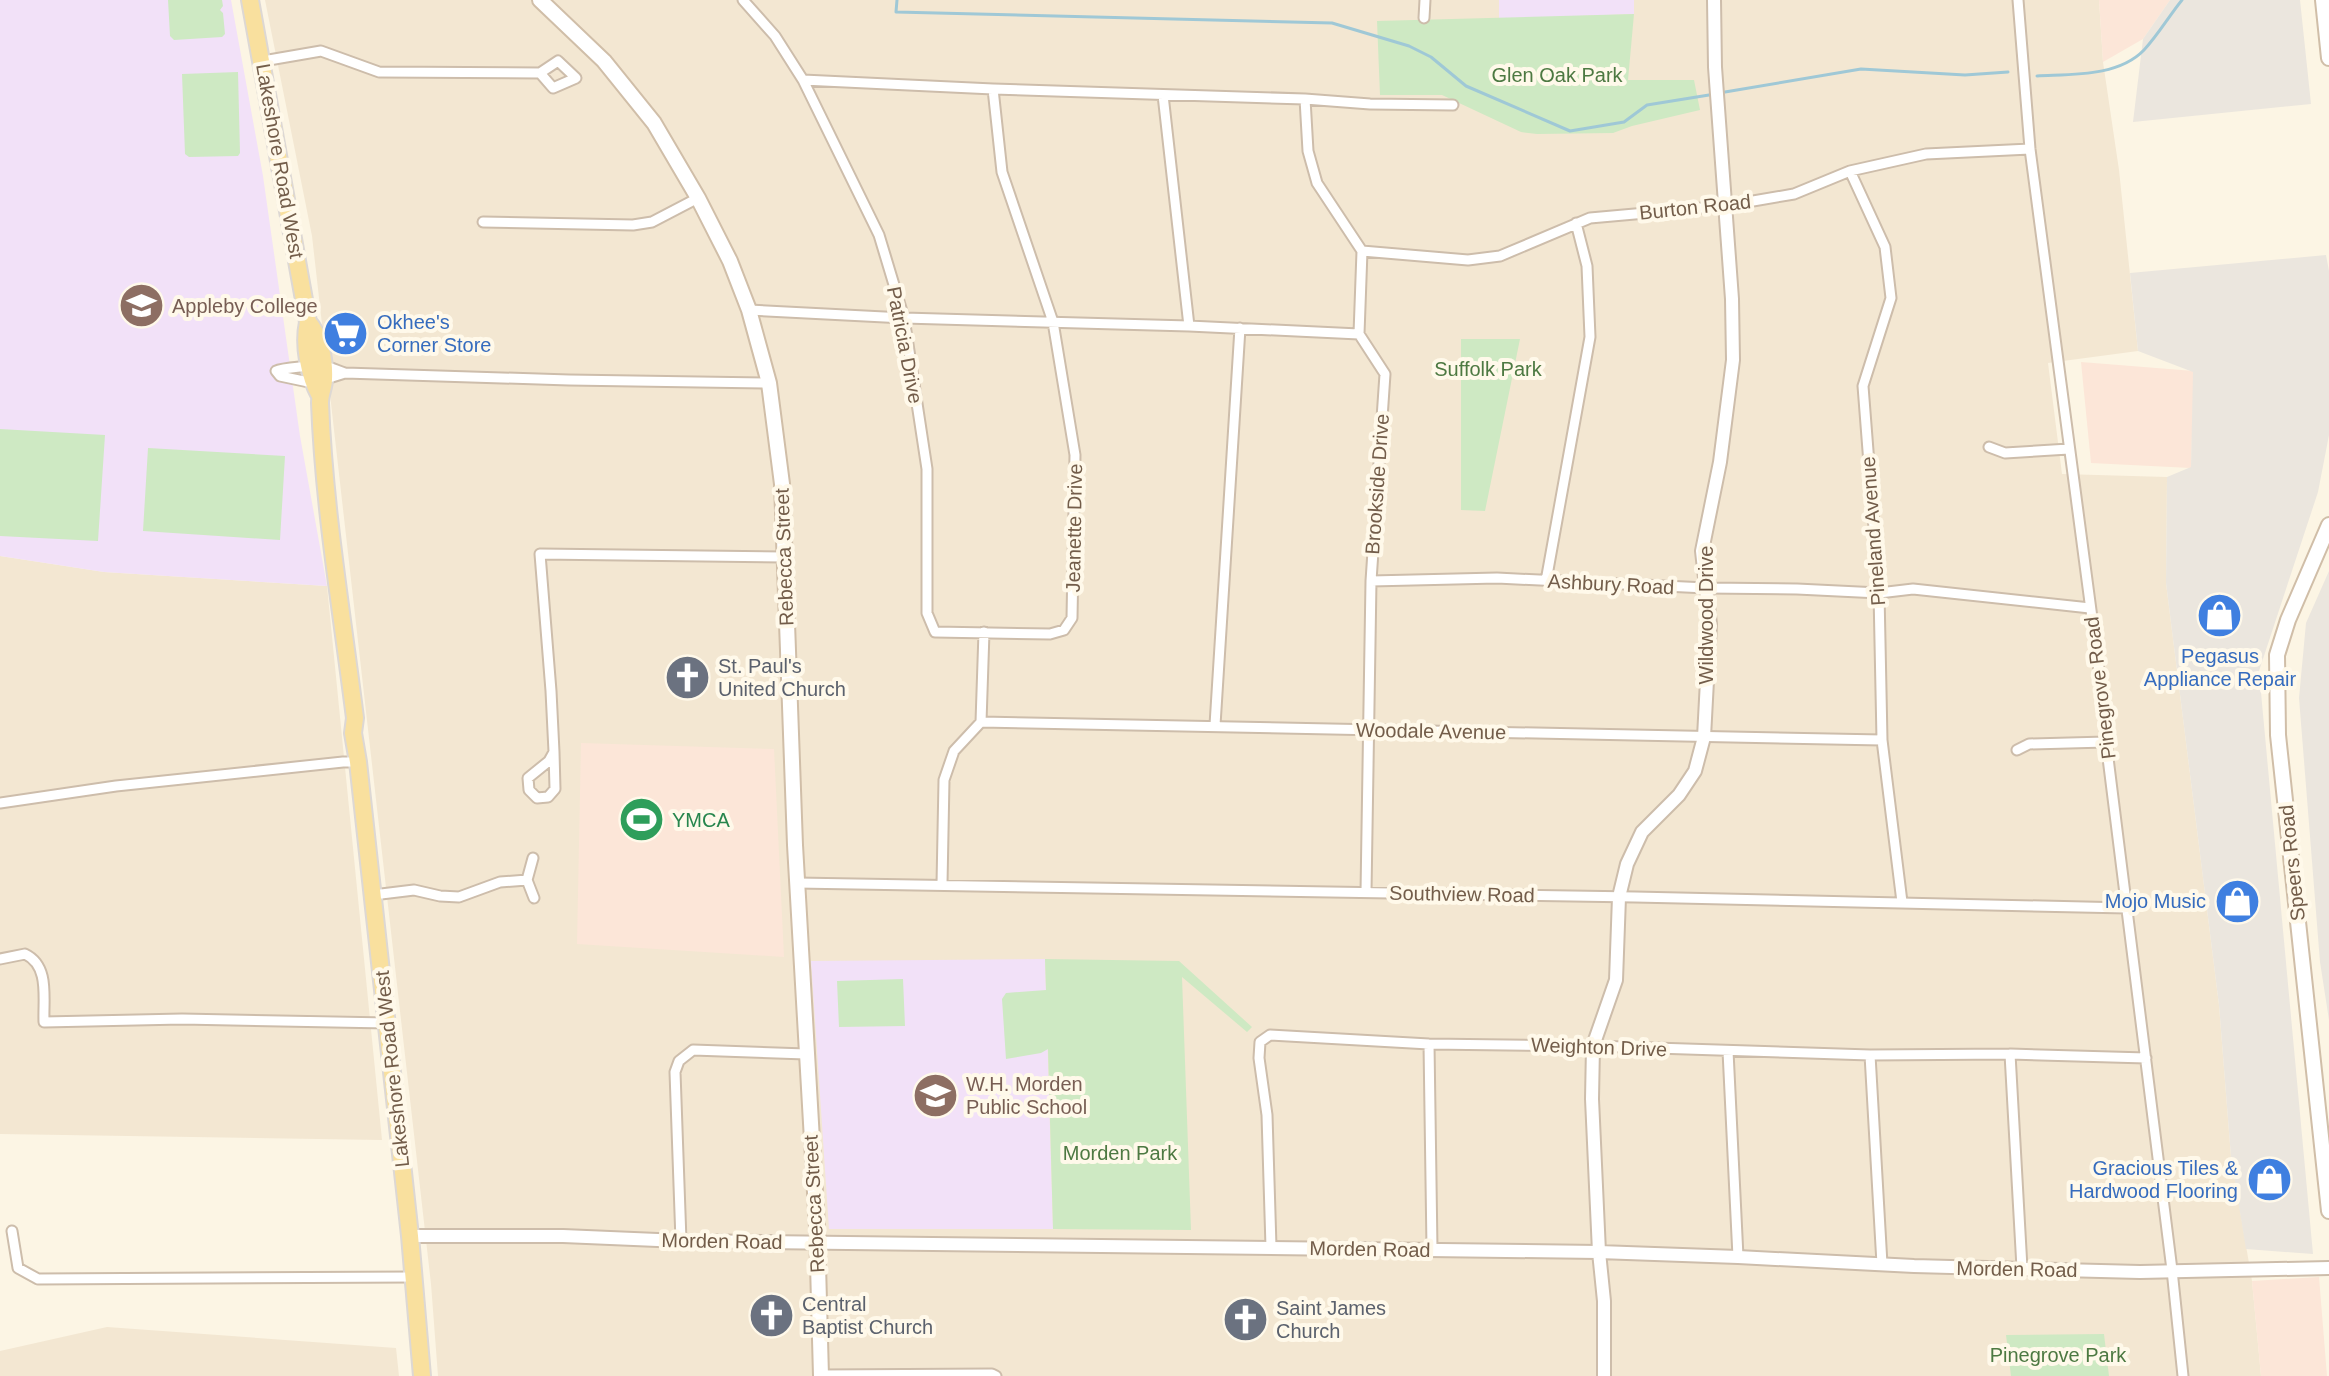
<svg xmlns="http://www.w3.org/2000/svg" width="2329" height="1376" font-family="Helvetica,sans-serif">
<rect width="100%" height="100%" fill="#fcf5e4"/>
<path fill="#f3e7d2" d="M 265,0 L 2099,0 L 2103,62 L 2119,170 L 2138,351 L 2048,363 L 2062,474 L 2167,477 L 2166,583 L 2219,1005 L 2231,1157 L 2252,1281 L 2261,1376 L 438,1376 L 431,1284 L 312,236 Z
M 0,556 L 104,572 L 327,586 L 382,1140 L 0,1134 Z
M 107,1327 L 396,1348 L 399,1376 L 0,1376 L 0,1351 Z"/>
<path fill="#fce6d8" d="M 2099,0 L 2170,0 L 2143,39 L 2103,62 Z
M 2081,362 L 2194,371 L 2191,468 L 2091,463 Z
M 581,743 L 774,749 L 784,957 L 577,944 Z
M 2319,1277 L 2327,1376 L 2261,1376 L 2252,1281 Z"/>
<path fill="#ebe6de" d="M 2170,0 L 2300,0 L 2311,104 L 2133,122 L 2143,39 Z
M 2326,255 L 2329,271 L 2329,435 L 2318,492 L 2259,671 L 2313,1254 L 2246,1249 L 2231,1157 L 2219,1005 L 2166,583 L 2167,477 L 2191,467 L 2193,372 L 2138,351 L 2130,273 Z
M 2329,571 L 2329,1020 L 2320,962 L 2299,698 L 2306,623 Z"/>
<path fill="#f2e1f8" d="M 0,0 L 231,0 L 263,176 L 300,436 L 327,586 L 104,572 L 0,556 Z
M 1499,0 L 1634,0 L 1634,14 L 1499,19 Z
M 1045,959 L 1053,1229 L 829,1229 L 811,961 Z"/>
<path fill="#cee9c3" d="M 168,0 L 222,0 L 223,6 L 220,10 L 223,13 L 225,34 L 222,37 L 174,40 L 170,36 Z
M 1634,14 L 1628,80 L 1694,80 L 1700,110 L 1632,126 L 1613,133 L 1537,134 L 1521,132 L 1442,95 L 1380,95 L 1377,21 Z
M 238,72 L 240,153 L 238,156 L 189,157 L 185,154 L 182,74 Z
M 1461,339 L 1520,339 L 1485,511 L 1461,510 Z
M 0,429 L 105,435 L 98,541 L 0,536 Z
M 148,448 L 285,456 L 280,540 L 143,531 Z
M 1045,959 L 1179,961 L 1252,1027 L 1247,1032 L 1182,977 L 1191,1230 L 1053,1229 L 1048,1049 L 1041,1053 L 1006,1059 L 1002,999 L 1006,993 L 1046,990 Z
M 903,979 L 905,1026 L 839,1027 L 837,981 Z
M 2104,1334 L 2109,1376 L 2011,1376 L 2006,1335 Z"/>
<g fill="none" stroke-linecap="round" stroke-linejoin="round">
<path stroke="#9fc8d6" stroke-width="3" d="M 897,0 L 896,12 L 1332,23 L 1409,46 L 1431,57 L 1466,86 L 1570,131 L 1624,122 L 1647,105 L 1709,95
M 2037,76 C 2071,74 2118,77 2144,50 C 2158,35 2169,16 2182,0
M 1725,92 L 1861,69 L 1965,75 L 2008,72"/>
<defs>
<path id="minor" d="M 743,0 L 775,36 L 803,80 L 879,235 L 904,318 L 927,469 L 927,613 L 935,632 L 1050,634 L 1064,630 L 1072,618 L 1075,455 L 1053,322 L 1002,172 L 993,89
M 2018,0 L 2030,149 L 2105,716 L 2106,742 L 2172,1270 L 2183,1376
M 1424,18 L 1425,0
M 263,61 L 321,51 L 379,72 L 540,73 L 558,61 L 576,78 L 553,88 L 540,73
M 803,80 L 993,89 L 1305,99 L 1370,104 L 1453,105
M 1163,95 L 1189,326
M 1305,99 L 1308,151 L 1317,183 L 1362,251 L 1359,334 L 1385,374 L 1371,581 L 1366,892
M 1850,171 L 1885,247 L 1891,298 L 1863,386 L 1879,593 L 1882,740 L 1902,902
M 483,222 L 633,225 L 652,222 L 698,198
M 1362,251 L 1468,260 L 1500,256 L 1590,218 L 1724,206 L 1794,194 L 1850,171 L 1926,154 L 2030,149
M 749,310 L 904,318 L 1189,326 L 1359,334
M 345,373 L 313,383 L 280,376 L 276,371 C 282,368 317,365 324,366 C 331,367 338,371 345,373 L 569,380 L 769,383
M 1989,447 L 2005,453 L 2069,449
M 1371,581 L 1497,578 L 1706,588 L 1797,589 L 1879,593 L 1913,589 L 2090,608
M 1546,581 L 1590,337 L 1587,266 L 1576,223
M 981,722 L 1882,740
M 1215,725 L 1240,328
M 2017,750 L 2029,744 L 2106,742
M 554,752 L 551,691 L 540,554 L 783,557
M 554,752 L 555,789 L 548,797 L 537,798 L 529,790 L 528,778 L 549,761 Z
M 0,803 L 116,786 L 343,762 L 358,762
M 533,858 L 527,880 L 534,898
M 797,883 L 1635,897 L 2127,908
M 942,884 L 944,780 L 954,751 L 981,722 L 984,632
M 373,895 L 414,890 L 440,896 L 459,897 L 500,882 L 527,880
M 0,959 L 25,954 C 50,966 43,998 44,1022 L 182,1019 L 387,1023
M 1429,1044 L 1432,1249
M 1728,1051 L 1738,1257
M 2010,1054 L 2022,1268
M 1870,1055 L 1882,1264
M 12,1231 L 18,1268 L 38,1279 L 414,1277
M 681,1241 L 675,1072 L 679,1061 L 693,1050 L 806,1054
M 1271,1247 L 1267,1115 L 1259,1058 L 1260,1042 L 1270,1035 L 1429,1044 L 1593,1046 L 1870,1055 L 2010,1054 L 2146,1058
M 821,1375 L 992,1374 L 996,1376"/>
<path id="tertiary" d="M 410,1236 L 563,1236 L 681,1241 L 1599,1252 L 1738,1257 L 1914,1266 L 2140,1272 L 2329,1268
M 1604,1376 L 1604,1301 L 1599,1252 L 1592,1099 L 1593,1046 L 1616,980 L 1619,897 L 1627,864 L 1642,832 L 1679,795 L 1695,771 L 1704,737 L 1710,624 L 1702,551 L 1720,462 L 1733,360 L 1732,299 L 1715,67 L 1714,0"/>
<path id="secondary" d="M 540,0 L 604,61 L 654,123 L 698,198 L 730,261 L 749,310 L 769,383 L 782,484 L 795,845 L 817,1227 L 821,1376
M 2323,0 L 2329,58
M 2329,525 L 2288,620 L 2277,655 L 2278,735 L 2329,1211"/>
<path id="primary" d="M 250,0 L 308,322 C 303,345 309,376 320,396
M 308,322 C 320,335 325,361 324,379 C 324,387 320,394 320,403 C 324,508 342,614 355,718 L 353,733 L 358,762 L 410,1236 L 422,1376"/>
</defs>
<use href="#minor" stroke="#cdbdab" stroke-width="13"/>
<use href="#tertiary" stroke="#cdbdab" stroke-width="16"/>
<use href="#secondary" stroke="#d0bea8" stroke-width="18"/>
<use href="#primary" stroke="#ddd8d4" stroke-width="20"/>
<use href="#minor" stroke="#fff" stroke-width="9"/>
<use href="#tertiary" stroke="#fff" stroke-width="12"/>
<use href="#secondary" stroke="#fff" stroke-width="14"/>
<use href="#primary" stroke="#f9e09e" stroke-width="16"/>
</g>
<defs>
<symbol id="school-disc" viewBox="-11 -11 22 22"><circle r="9.5" fill="#8d6e63" stroke="#fff9ea"/><path d="M0-5L7-2L0 1L-7-2ZM-4 1L0 2.5L4 1V4Q0 6-4 4Z" fill="#fff"/></symbol>
<symbol id="supermarket-disc" viewBox="-11 -11 22 22"><circle r="9.5" fill="#3f7fe0" stroke="#fff9ea"/><path d="M-6-5.5h2.5l.6 2H6L4.5 2H-2.5L-4.4-4H-6ZM-1.5 3.2a1.3 1.3 0 1 0 .1 0ZM3 3.2a1.3 1.3 0 1 0 .1 0Z" fill="#fff"/></symbol>
<symbol id="shop-disc" viewBox="-11 -11 22 22"><circle r="9.5" fill="#3f7fe0" stroke="#fff9ea"/><path d="M-5-2.5h2.3a2.7 3.5 0 0 1 5.4 0H5L5.5 6h-11ZM-1.5-2.5h3a1.5 2.3 0 0 0-3 0Z" fill="#fff"/></symbol>
<symbol id="church-disc" viewBox="-11 -11 22 22"><circle r="9.5" fill="#6b7280" stroke="#fff9ea"/><path d="M-1.2-6h2.4v3.5h3.3v2.4h-3.3V6h-2.4V-.1h-3.3v-2.4h3.3Z" fill="#fff"/></symbol>
<symbol id="stadium-disc" viewBox="-11 -11 22 22"><circle r="9.5" fill="#2e9e5b" stroke="#fff9ea"/><path d="M0-5a6.5 5 0 1 0 0 10a6.5 5 0 1 0 0-10ZM-3.5-1.8h7v3.6h-7Z" fill="#fff"/></symbol>
</defs>
<g fill-rule="evenodd">
<use href="#school-disc" x="116" y="280" width="51" height="51"/>
<use href="#supermarket-disc" x="320" y="308" width="51" height="51"/>
<use href="#shop-disc" x="2194" y="590" width="51" height="51"/>
<use href="#church-disc" x="662" y="652" width="51" height="51"/>
<use href="#stadium-disc" x="616" y="794" width="51" height="51"/>
<use href="#shop-disc" x="2212" y="876" width="51" height="51"/>
<use href="#school-disc" x="910" y="1070" width="51" height="51"/>
<use href="#shop-disc" x="2244" y="1154" width="51" height="51"/>
<use href="#church-disc" x="746" y="1290" width="51" height="51"/>
<use href="#church-disc" x="1220" y="1294" width="51" height="51"/>
</g>
<g text-anchor="middle" dominant-baseline="central" stroke-width="8" stroke-linejoin="round" paint-order="stroke">
<g font-size="20" fill="#4d7942" stroke="#fff9ea">
<text x="1557" y="75">Glen Oak Park</text>
<text x="1488" y="369">Suffolk Park</text>
<text x="1120" y="1153">Morden Park</text>
<text x="2058" y="1355">Pinegrove Park</text>
</g>
<g font-size="20" fill="#735d4a" stroke="#fff9ea">
<text transform="translate(280 161) rotate(80)">Lakeshore Road West</text>
<text transform="translate(1695 207) rotate(-6)">Burton Road</text>
<text transform="translate(905 345) rotate(79)">Patricia Drive</text>
<text transform="translate(1377 484) rotate(-86)">Brookside Drive</text>
<text transform="translate(1074 528) rotate(-89)">Jeanette Drive</text>
<text transform="translate(1873 531) rotate(-94)">Pineland Avenue</text>
<text transform="translate(784 557) rotate(-92)">Rebecca Street</text>
<text transform="translate(1611 584) rotate(3)">Ashbury Road</text>
<text transform="translate(1706 615) rotate(-90)">Wildwood Drive</text>
<text transform="translate(2100 688) rotate(-97)">Pinegrove Road</text>
<text transform="translate(1431 731) rotate(1)">Woodale Avenue</text>
<text transform="translate(2292 863) rotate(-96)">Speers Road</text>
<text transform="translate(1462 894) rotate(1)">Southview Road</text>
<text transform="translate(1599 1047) rotate(2)">Weighton Drive</text>
<text transform="translate(392 1069) rotate(-96)">Lakeshore Road West</text>
<text transform="translate(814 1204) rotate(-93)">Rebecca Street</text>
<text transform="translate(722 1241) rotate(1)">Morden Road</text>
<text transform="translate(1370 1249) rotate(1)">Morden Road</text>
<text transform="translate(2017 1269) rotate(1)">Morden Road</text>
</g>
<g font-size="20" fill="#785e54" stroke="#fff9ea" text-anchor="start">
<text x="172" y="306">Appleby College</text>
<text x="966" y="1084">W.H. Morden<tspan x="966" dy="23">Public School</tspan></text>
</g>
<g font-size="20" fill="#366cbe" stroke="#fff9ea" text-anchor="end">
<text x="377" y="322" text-anchor="start">Okhee's<tspan x="377" dy="23">Corner Store</tspan></text>
<text x="2220" y="656" text-anchor="middle">Pegasus<tspan x="2220" dy="23">Appliance Repair</tspan></text>
<text x="2206" y="901">Mojo Music</text>
<text x="2238" y="1168">Gracious Tiles &amp;<tspan x="2238" dy="23">Hardwood Flooring</tspan></text>
</g>
<g font-size="20" fill="#5b616d" stroke="#fff9ea" text-anchor="start">
<text x="718" y="666">St. Paul's<tspan x="718" dy="23">United Church</tspan></text>
<text x="802" y="1304">Central<tspan x="802" dy="23">Baptist Church</tspan></text>
<text x="1276" y="1308">Saint James<tspan x="1276" dy="23">Church</tspan></text>
</g>
<g font-size="20" fill="#27864d" stroke="#fff9ea" text-anchor="start">
<text x="672" y="820">YMCA</text>
</g>
</g>
</svg>
